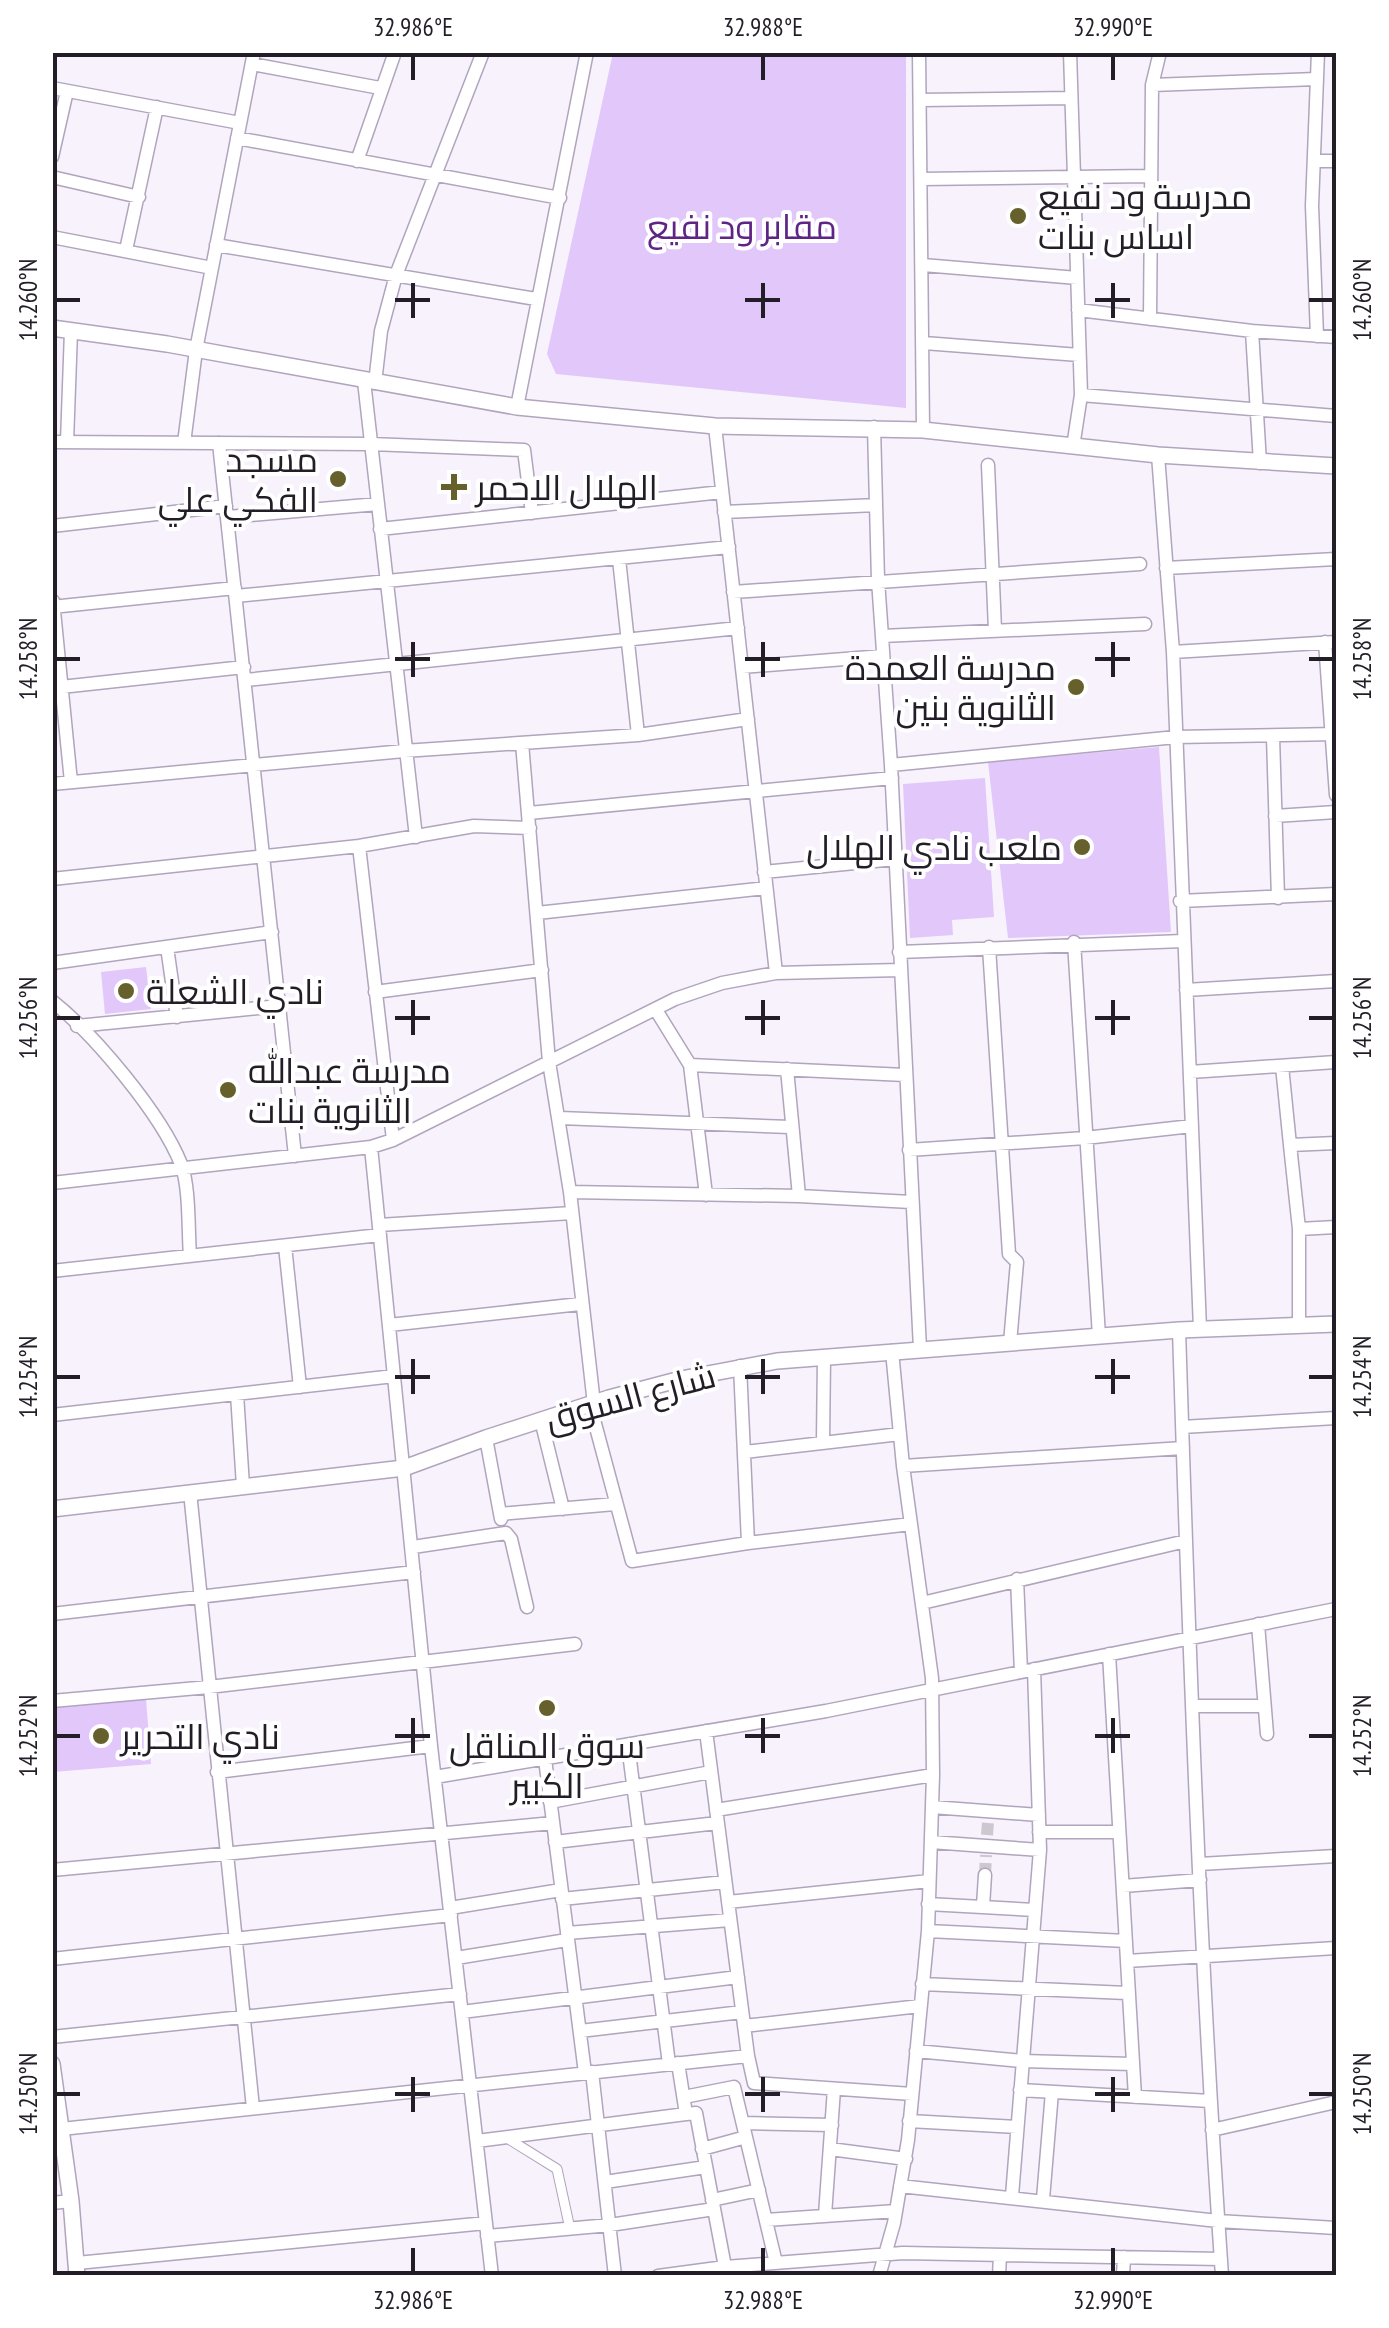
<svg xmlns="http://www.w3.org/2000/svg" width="1389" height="2328" font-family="'PT Sans Narrow',Cairo,sans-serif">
<rect width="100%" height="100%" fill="#f7f2fc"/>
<path fill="#e2c7fb" d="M 613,53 L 906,53 L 906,408 L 556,374 L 547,354 Z
M 1159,747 L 1171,932 L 1008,938 L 988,762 Z
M 985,778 L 994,917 L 952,920 L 953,935 L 910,938 L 903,784 Z
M 146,967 L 151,1009 L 105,1014 L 101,972 Z
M 146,1699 L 151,1764 L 53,1772 L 53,1707 Z"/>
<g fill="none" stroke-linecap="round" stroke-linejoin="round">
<path stroke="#ccc7d1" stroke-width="12" stroke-dasharray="12 6" stroke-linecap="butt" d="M 987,1835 L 988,1822
M 985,1875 L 986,1855"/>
<defs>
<path id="pedestrian" d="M 507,2138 L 557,2169 L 570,2229"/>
<path id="minor" d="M 919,52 L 923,430
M 1070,52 L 1081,395 L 1073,447
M 252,64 L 380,88
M 1152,85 L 1316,79
M 52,88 L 240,123
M 920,100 L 1071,98
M 237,138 L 560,198
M 52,157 L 67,91
M 357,161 L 395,52
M 1314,161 L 1336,161
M 52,177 L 139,197
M 921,179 L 1150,176
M 52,237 L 212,268
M 216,245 L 536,299
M 126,250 L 157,107
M 923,265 L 1077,278
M 1078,310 L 1252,331 L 1336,337
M 1150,319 L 1152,85 L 1160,52
M 1252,331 L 1260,463
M 1317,336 L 1312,206 L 1318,52
M 924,343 L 1079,355
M 364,381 L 416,837
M 375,383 L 381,331 L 396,275 L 483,52
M 1081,395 L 1336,416
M 517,407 L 587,52
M 715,426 L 776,973
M 874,427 L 878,580 L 891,765 L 920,1349
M 52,442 L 371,444 L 524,450 L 532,513
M 67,442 L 71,331
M 184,443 L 196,350 L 254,52
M 219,443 L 295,1156
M 1158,455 L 1173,652 L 1200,1329
M 988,465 L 995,630
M 724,512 L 876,505
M 228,517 L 378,504
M 52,526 L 226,506
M 380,529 L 722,492
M 619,559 L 638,735
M 1166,568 L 1336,559
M 733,592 L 1140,564
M 236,596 L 729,547
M 53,601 L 71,782
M 52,607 L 235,588
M 882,636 L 1145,624
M 1325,642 L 1336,795
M 1173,652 L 1336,642
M 742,667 L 883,656
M 246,680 L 738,628
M 52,688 L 244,667
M 1273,737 L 1278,898
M 522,743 L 549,1062 L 570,1192 L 594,1404
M 891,765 L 1176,737 L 1336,734
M 52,784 L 404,751 L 638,735 L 748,719
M 529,813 L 892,778
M 1275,816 L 1336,812
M 359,846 L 393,1140
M 764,872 L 895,859
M 52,879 L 359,846 L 474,826 L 530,828
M 1180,901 L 1336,894
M 537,913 L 766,888
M 1074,942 L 1099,1336
M 167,947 L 177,1017
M 989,947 L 1009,1254 L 1017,1262 L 1010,1343
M 899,952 L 1183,941
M 52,963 L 272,932
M 1186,990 L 1336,981
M 375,992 L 542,970
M 52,1001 C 95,1035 161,1114 181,1164 C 190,1187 188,1231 190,1256
M 656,1010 L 690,1065 L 706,1195
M 77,1026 L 279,1006
M 690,1065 L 905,1075
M 1282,1066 L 1290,1145
M 787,1069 L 799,1196
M 1190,1072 L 1336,1062
M 560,1118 L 790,1127
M 371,1147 L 431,1746 L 492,2276
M 909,1150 L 1085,1138 L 1192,1126
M 52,1183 L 371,1147 L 393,1140 L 675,999 L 722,983 L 776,973 L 900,970
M 570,1192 L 799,1196 L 911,1202
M 379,1225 L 572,1213
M 1299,1229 L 1336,1227
M 285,1246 L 300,1387
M 52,1271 L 380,1235
M 1299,1324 L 1299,1229 L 1290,1145 L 1336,1143
M 389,1325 L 580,1304
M 1179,1330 C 1189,1645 1200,1961 1222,2276
M 740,1366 L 748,1543 L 911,1524
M 237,1394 L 243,1486
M 590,1405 L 632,1561 L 748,1543
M 52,1415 L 394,1376
M 541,1420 L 563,1509
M 1182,1427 L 1336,1418
M 486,1438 L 501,1519
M 823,1442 L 824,1357
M 745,1452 L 900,1434
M 903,1466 L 1183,1448
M 190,1492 L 253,2108
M 500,1514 L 615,1504
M 413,1547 L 506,1533 L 511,1539 L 527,1607
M 1017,1579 L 1021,1672
M 922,1603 L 1186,1541
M 52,1614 L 414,1572
M 1258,1624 L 1267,1734
M 1109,1654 L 1135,2097
M 52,1701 L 209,1687 L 575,1644
M 1192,1706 L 1264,1706
M 706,1731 L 748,2056 L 754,2083 L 912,2094
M 628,1745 L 669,2064
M 545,1759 L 585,2073
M 217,1772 L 431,1746
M 435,1777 L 826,1711 L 1336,1609
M 550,1802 L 711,1772
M 932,1807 L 1039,1815
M 716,1810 L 933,1775
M 1039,1832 L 1119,1832
M 555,1842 L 717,1823
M 931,1842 L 1040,1850
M 1200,1864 L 1336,1856
M 52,1870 L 553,1823
M 1123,1886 L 1200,1880
M 562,1899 L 725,1882
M 728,1902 L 929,1881
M 928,1904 L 1035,1910
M 983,1906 L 985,1875
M 450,1908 L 561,1890
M 928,1931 L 1126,1941
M 567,1933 L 730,1920
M 456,1958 L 567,1940
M 52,1959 L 451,1915
M 1127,1961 L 1336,1948
M 922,1984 L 1127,1993
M 462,2012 L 738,1977
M 744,2026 L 920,2006
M 580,2031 L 742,2012
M 52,2037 L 460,1994
M 916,2051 L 1022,2061 L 1132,2064
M 678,2063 L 686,2114 L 696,2113 L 725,2267
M 592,2072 L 615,2276
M 1020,2090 L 1210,2101
M 684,2097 L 734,2087 L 776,2263
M 909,2121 L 1017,2127
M 743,2123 L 832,2125
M 52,2130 L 748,2056
M 1212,2130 L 1336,2102
M 477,2141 L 686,2114
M 702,2149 L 746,2137
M 830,2149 L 906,2159
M 605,2182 L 706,2167
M 900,2186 L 1218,2221 L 1336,2228
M 1012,2196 L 1040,1850 L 1034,1669
M 1043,2199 L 1052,2092
M 712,2200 L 759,2190
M 52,2203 L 71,2201
M 825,2215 L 834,2089
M 766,2220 L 896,2211
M 487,2236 L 610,2225 L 714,2209
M 77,2263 L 486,2223
M 658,2276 L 725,2267 L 903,2253 L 1221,2259
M 879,2276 L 894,2223 L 908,2140 L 928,1931 L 933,1775 L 932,1678 L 903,1466 L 892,1351
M 999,2276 L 1000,2255
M 1123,2276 L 1124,2257"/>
<path id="tertiary" d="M 52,328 L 167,344 L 517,407 L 715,426 L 923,430 L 1158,455 L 1336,466
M 52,1509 L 404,1468 L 486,1438 L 609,1398 L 681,1379 L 777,1361 L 1179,1330 L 1336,1324
M 52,2064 L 71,2201 L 77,2276"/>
</defs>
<use href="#pedestrian" stroke="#b1a4bd" stroke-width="11"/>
<use href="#minor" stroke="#b1a4bd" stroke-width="15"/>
<use href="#tertiary" stroke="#b1a4bd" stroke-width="18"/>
<use href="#pedestrian" stroke="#fff" stroke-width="9"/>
<use href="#minor" stroke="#fff" stroke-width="12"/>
<use href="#tertiary" stroke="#fff" stroke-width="15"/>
</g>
<path fill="none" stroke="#221d27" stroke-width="4" d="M 413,55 L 413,80M 763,55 L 763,80M 1113,55 L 1113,80M 413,283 L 413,318M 763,283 L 763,318M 1113,283 L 1113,318M 55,300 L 80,300M 395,300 L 430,300M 745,300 L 780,300M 1095,300 L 1130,300M 1309,300 L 1334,300M 413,642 L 413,677M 763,642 L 763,677M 1113,642 L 1113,677M 55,659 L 80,659M 395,659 L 430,659M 745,659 L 780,659M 1095,659 L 1130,659M 1309,659 L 1334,659M 413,1000 L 413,1035M 763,1000 L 763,1035M 1113,1000 L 1113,1035M 55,1018 L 80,1018M 395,1018 L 430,1018M 745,1018 L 780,1018M 1095,1018 L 1130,1018M 1309,1018 L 1334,1018M 413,1359 L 413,1394M 763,1359 L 763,1394M 1113,1359 L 1113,1394M 55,1377 L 80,1377M 395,1377 L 430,1377M 745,1377 L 780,1377M 1095,1377 L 1130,1377M 1309,1377 L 1334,1377M 413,1718 L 413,1753M 763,1718 L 763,1753M 1113,1718 L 1113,1753M 55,1736 L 80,1736M 395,1736 L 430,1736M 745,1736 L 780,1736M 1095,1736 L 1130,1736M 1309,1736 L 1334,1736M 413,2077 L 413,2112M 763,2077 L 763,2112M 1113,2077 L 1113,2112M 55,2094 L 80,2094M 395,2094 L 430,2094M 745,2094 L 780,2094M 1095,2094 L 1130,2094M 1309,2094 L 1334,2094M 413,2248 L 413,2273M 763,2248 L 763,2273M 1113,2248 L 1113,2273"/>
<g fill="#66602c" stroke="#fff" stroke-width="4">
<circle cx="1018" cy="216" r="10"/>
<circle cx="338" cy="479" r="10"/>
<path d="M449 472h10v10h10v10h-10v10h-10v-10h-10v-10h10z"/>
<circle cx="1076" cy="687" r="10"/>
<circle cx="1082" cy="847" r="10"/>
<circle cx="126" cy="991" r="10"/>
<circle cx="228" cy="1090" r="10"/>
<circle cx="547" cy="1708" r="10"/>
<circle cx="101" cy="1736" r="10"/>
</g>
<g text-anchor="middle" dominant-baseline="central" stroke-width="8" stroke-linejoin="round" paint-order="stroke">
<g font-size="35" fill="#221d27" stroke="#fff" text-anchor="start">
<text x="1038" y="196">مدرسة ود نفيع<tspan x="1038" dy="40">اساس بنات</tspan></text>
<text x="318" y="459" text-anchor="end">مسجد<tspan x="318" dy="40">الفكي علي</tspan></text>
<text x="476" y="487">الهلال الاحمر</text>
<text x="1056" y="667" text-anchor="end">مدرسة العمدة<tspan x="1056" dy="40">الثانوية بنين</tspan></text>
<text x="1062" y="847" text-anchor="end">ملعب نادي الهلال</text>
<text x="146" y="991">نادي الشعلة</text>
<text x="248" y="1070">مدرسة عبدالله<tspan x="248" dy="40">الثانوية بنات</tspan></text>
<text x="121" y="1736">نادي التحرير</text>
<text x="547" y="1745" text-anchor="middle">سوق المناقل<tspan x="547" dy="40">الكبير</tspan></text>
</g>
<g font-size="35" fill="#5e2584" stroke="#fff">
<text x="742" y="226">مقابر ود نفيع</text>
</g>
<g font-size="35" fill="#221d27" stroke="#fff">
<text transform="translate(630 1396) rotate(-15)">شارع السوق</text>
</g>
</g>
<rect width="1389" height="2328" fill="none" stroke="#ffffff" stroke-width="110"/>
<rect x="55" y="55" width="1279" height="2218" fill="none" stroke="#221d27" stroke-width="4"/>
<g font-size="25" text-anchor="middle" fill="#221d27">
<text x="413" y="36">32.986°E</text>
<text x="763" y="36">32.988°E</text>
<text x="1113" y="36">32.990°E</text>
<text transform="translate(28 300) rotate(-90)" y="9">14.260°N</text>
<text transform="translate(1362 300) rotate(-90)" y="9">14.260°N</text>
<text transform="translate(28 659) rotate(-90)" y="9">14.258°N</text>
<text transform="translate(1362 659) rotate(-90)" y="9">14.258°N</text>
<text transform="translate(28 1018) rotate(-90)" y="9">14.256°N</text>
<text transform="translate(1362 1018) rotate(-90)" y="9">14.256°N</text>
<text transform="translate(28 1377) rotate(-90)" y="9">14.254°N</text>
<text transform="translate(1362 1377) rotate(-90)" y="9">14.254°N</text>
<text transform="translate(28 1736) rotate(-90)" y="9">14.252°N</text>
<text transform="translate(1362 1736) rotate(-90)" y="9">14.252°N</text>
<text transform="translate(28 2094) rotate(-90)" y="9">14.250°N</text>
<text transform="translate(1362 2094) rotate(-90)" y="9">14.250°N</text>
<text x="413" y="2309">32.986°E</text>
<text x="763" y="2309">32.988°E</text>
<text x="1113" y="2309">32.990°E</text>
</g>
</svg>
